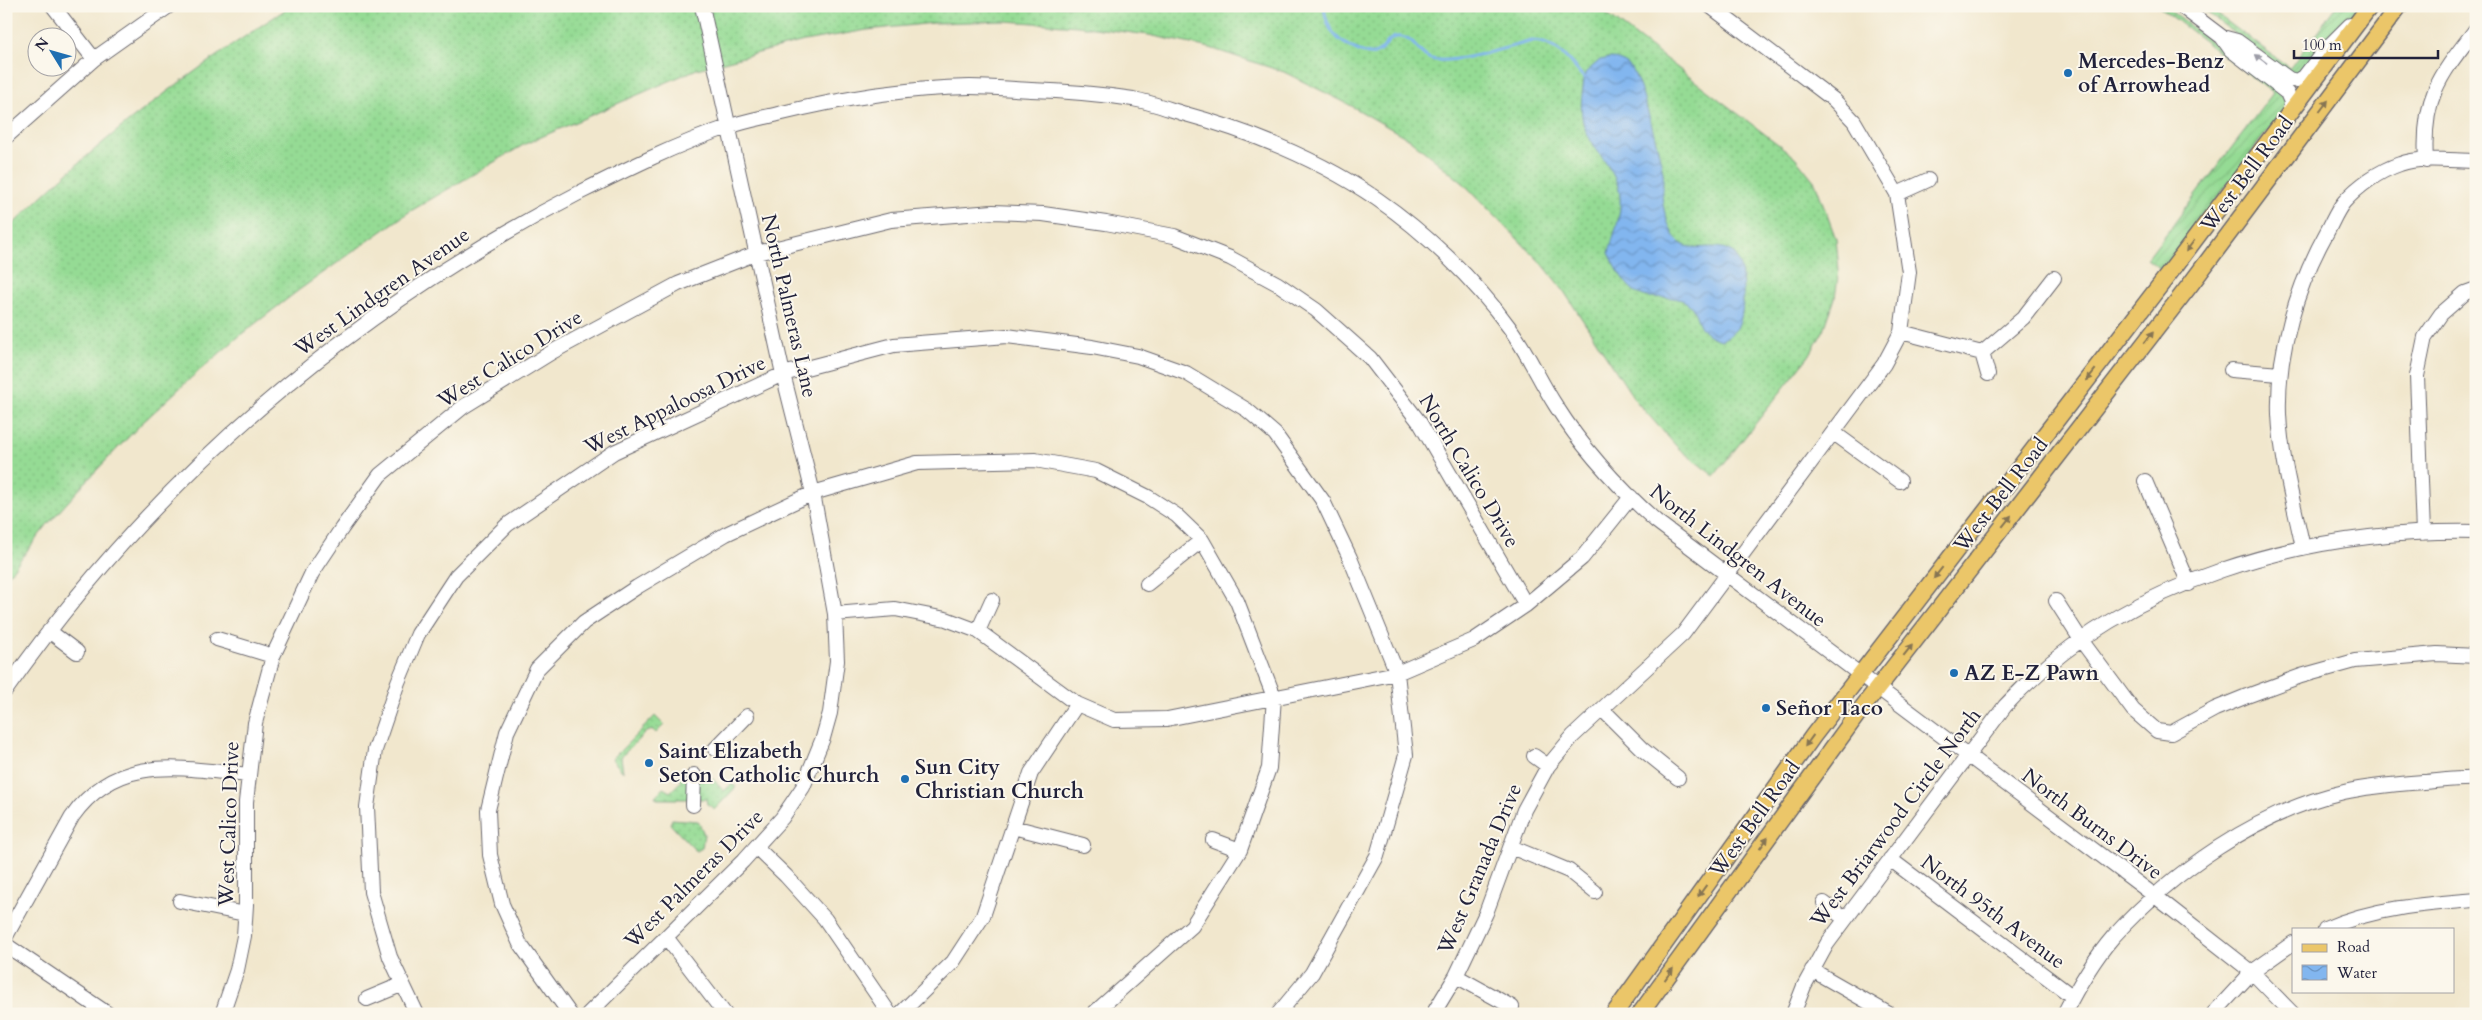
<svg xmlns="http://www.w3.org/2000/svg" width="2482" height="1020" font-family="Cardo,serif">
<defs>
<pattern id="grass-dots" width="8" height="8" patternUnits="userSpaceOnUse" patternTransform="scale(1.25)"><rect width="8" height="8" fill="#95db94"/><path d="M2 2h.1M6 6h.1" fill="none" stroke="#80bc80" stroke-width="1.8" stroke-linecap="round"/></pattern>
<pattern id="garden-furrows" width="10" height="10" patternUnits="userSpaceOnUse" patternTransform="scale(1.25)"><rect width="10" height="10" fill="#95db94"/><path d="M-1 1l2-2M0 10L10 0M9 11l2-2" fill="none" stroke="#80bc80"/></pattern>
<pattern id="water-waves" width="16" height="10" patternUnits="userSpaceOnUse" patternTransform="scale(1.25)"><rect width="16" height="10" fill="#82b6ef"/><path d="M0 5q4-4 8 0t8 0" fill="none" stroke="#6a94c3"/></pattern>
</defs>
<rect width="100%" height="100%" fill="#fbf7ec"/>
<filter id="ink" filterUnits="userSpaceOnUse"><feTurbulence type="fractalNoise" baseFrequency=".02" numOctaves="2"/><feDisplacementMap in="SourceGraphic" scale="10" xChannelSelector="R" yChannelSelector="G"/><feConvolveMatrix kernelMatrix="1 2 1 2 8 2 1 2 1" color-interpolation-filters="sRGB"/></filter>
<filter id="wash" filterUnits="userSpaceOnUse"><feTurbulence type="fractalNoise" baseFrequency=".0096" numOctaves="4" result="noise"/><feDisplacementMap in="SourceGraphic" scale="20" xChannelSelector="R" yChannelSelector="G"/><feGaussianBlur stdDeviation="1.12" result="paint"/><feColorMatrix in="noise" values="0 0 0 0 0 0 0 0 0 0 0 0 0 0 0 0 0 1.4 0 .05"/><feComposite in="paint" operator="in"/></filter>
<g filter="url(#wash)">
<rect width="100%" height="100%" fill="#f1e7cd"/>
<path fill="url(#grass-dots)" stroke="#5c7e68" d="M 291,6 L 1596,6 L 1795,157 L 1815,182 L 1836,239 L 1839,270 L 1835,298 L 1824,330 L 1809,356 L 1714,476 L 1678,448 L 1635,400 L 1563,290 L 1544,266 L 1463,183 L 1409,139 L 1346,103 L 1284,72 L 1210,48 L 1149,35 L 1078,26 L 1005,21 L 934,23 L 867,30 L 804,41 L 697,69 L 525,144 L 409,212 L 299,290 L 243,333 L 192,377 L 142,423 L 93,474 L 47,525 L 6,578 L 6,231 C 28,210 50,188 73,168 C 141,108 215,55 291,6 Z
M 655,716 L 664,725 L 656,733 L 653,730 L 646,732 L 621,757 L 623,772 L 612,759 Z
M 679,774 L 690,775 L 690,799 L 657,799 L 655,796 L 663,788 L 670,792 L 681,781 L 677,776 Z
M 713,779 L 724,791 L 732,784 L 736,787 L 715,809 L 707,804 L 706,799 L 697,799 L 697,781 Z
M 672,819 L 698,821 L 704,834 L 702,848 L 697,851 L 693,848 L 670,824 Z"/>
<path fill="url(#garden-furrows)" stroke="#5c7e68" d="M 2158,6 L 2164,6 L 2283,95 L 2286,106 L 2163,271 L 2147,259 L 2273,93 Z
M 2198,6 L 2206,6 L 2290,68 L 2336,6 L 2361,6 L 2301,75 L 2290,74 Z"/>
<path fill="url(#water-waves)" stroke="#526c95" d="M 1611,58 C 1618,60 1626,62 1631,68 C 1640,78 1661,157 1663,173 C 1664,179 1662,185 1662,192 C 1662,204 1665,216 1670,228 C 1683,262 1710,238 1732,252 C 1745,261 1745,307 1740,321 C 1738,330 1730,335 1722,340 C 1690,333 1703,310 1684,301 C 1674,296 1660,298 1649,297 C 1628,295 1617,269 1609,253 C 1613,234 1622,217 1620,197 C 1619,170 1588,147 1583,122 C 1579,106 1583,89 1585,73 L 1600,60 Z"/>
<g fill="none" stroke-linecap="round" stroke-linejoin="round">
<path stroke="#82b6ef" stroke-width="3" d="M 1324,6 C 1326,30 1337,42 1359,51 C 1364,53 1369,55 1374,54 C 1386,51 1386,35 1401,37 C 1414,38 1418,55 1431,59 C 1453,65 1508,47 1532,41 C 1557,42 1569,61 1584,78"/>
</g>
</g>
<g filter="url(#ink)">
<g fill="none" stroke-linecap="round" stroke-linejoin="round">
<defs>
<path id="minor" d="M 53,6 L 94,59
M 2181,6 L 2222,37 L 2231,50 L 2287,93 L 2291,102 L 2289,115
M 2222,37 L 2237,41 L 2289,79 L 2297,81 L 2304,77 L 2324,51 L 2350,25
M 6,137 L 94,59 L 169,6
M 2426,161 C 2422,97 2439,77 2476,29
M 1897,194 L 1928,180
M 1901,332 L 1982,353 L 2023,318 L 2054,278
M 1982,353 L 1988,374
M 2231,370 L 2280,374
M 1834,433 L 1900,481
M 2145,481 L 2189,584
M 2423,533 L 2417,376 L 2425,337 L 2441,314 L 2465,293 L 2476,289
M 2303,548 C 2294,504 2281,459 2279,414 C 2277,351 2297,286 2327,232 C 2332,223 2337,210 2344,202 C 2358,186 2379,171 2400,164 C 2422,156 2453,161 2476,161
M 1147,584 L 1202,540
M 2056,601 L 2081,640 L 2133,710 L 2157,731 L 2171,733 L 2215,709 L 2247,696 L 2301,676 L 2355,661 L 2437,654 L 2476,656
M 835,614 L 895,609 L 946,619 L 978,631 L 1077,704 L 1114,720 L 1167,719 L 1397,673 L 1474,640 L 1526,605 L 1582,558 L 1631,497
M 49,631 L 77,652
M 978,631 L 992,600
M 217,639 L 273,656
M 6,690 C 154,479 350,310 579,193 C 627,169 677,144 728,127 C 744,121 762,118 778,114 C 839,99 907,88 970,87 C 990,87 1011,89 1031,90 C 1065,91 1099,94 1133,99 C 1149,102 1166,108 1182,113 C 1252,132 1317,158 1377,199 C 1425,232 1474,279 1509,327 C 1527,351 1539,380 1556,406 C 1583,449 1618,487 1656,521 L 2155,896 L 2252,972 L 2293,1014
M 1602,709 L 1642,749 L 1678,778
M 715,749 L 747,716
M 1534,756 L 1548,766
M 693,805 L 694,775
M 1013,827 L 1083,845
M 1213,840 L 1240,850
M 1511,847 L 1569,871 L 1595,892
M 757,848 L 786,876 L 825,919 L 890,1014
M 1890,859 L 2073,997
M 180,901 L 245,914
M 1824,903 L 1845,919
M 2325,929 C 2372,908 2425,904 2476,900
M 6,936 L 72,817 C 117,753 180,768 248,775
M 666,937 L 725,1014
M 6,945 L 108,1014
M 1812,970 L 1889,1014
M 1456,976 L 1512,1007
M 367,999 L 403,984
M 222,1014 L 237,970 L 244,936 L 246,905 L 246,802 L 255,723 L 273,656 L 312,573 L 342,528 L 380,475 L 463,407 L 552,352 L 678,284 L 757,253 L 891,220 L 993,212 L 1043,214 L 1106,223 L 1174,236 L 1230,258 L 1278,284 L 1316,310 L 1370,358 L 1420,423 L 1526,605
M 417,1014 L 390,957 L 371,892 L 367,807 L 375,750 L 398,682 L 418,634 L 456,576 L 507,525 L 614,452 L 783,374 L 894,345 L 1007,336 L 1092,347 L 1138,356 L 1186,373 L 1247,410 L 1275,434 L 1323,501 L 1350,558 L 1397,673 L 1406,755 L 1377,856 L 1312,973 L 1278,1014
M 570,1014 L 520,944 L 502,904 L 490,855 L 488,810 L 507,732 L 537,669 L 584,622 L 637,587 L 726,534 L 813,493 L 917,463 L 1035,460 L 1096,471 L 1148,497 L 1176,515 L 1202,540 L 1237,601 L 1274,697 L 1269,768 L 1240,850 L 1192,926 L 1093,1014
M 588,1014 L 743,861 L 782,818 L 803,787 L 823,738 L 830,713 L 837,661 L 835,614 L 813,493 L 783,374 L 702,6
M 900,1014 L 953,962 L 983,916 L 1031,773 L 1077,704
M 1433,1014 L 1456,976 L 1486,913 L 1524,810 L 1548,766 L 1573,736 L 1683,634 L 1884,364 L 1901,332 L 1909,272 L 1897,194 L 1854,121 L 1834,100 L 1710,6
M 1793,1014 L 1804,986 L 1827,944 L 2005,706 C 2122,579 2308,529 2476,532
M 2064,1014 C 2077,988 2094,959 2113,937 C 2171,873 2258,811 2344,792 C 2369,786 2397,784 2423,782 C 2440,781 2458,778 2476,779
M 2213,1014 L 2252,972 L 2293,943"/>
<path id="major" d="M 1614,1014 L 1813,736 L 2168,275 L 2370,6
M 1640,1014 L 1856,716 L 2190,285 L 2399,6"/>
</defs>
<use href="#minor" stroke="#6a676e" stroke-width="16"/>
<use href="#major" stroke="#6a676e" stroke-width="19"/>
<use href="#minor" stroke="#fff" stroke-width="14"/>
<use href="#major" stroke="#ebc669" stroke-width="16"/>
</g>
<defs><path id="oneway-solid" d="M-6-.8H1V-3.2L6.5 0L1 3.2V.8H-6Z" transform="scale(1.25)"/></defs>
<use fill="#9c9ca7" href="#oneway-solid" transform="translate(2261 59) rotate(-143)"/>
<g fill="#867452">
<use href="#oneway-solid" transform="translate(2324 106) rotate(-53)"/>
<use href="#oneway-solid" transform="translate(2190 246) rotate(127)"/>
<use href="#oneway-solid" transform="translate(2149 337) rotate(-52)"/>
<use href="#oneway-solid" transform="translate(2091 375) rotate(128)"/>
<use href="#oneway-solid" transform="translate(2007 521) rotate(-52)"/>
<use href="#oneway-solid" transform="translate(1938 573) rotate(128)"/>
<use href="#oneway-solid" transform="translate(1908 650) rotate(-52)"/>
<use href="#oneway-solid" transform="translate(1809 741) rotate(126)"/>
<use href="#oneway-solid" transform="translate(1764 843) rotate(-54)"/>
<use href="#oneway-solid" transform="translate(1702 891) rotate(126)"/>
<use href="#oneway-solid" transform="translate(1669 974) rotate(-54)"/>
</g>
</g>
<g fill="#1f6fb2" stroke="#fbf7ec" stroke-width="2">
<circle cx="2068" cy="73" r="5"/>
<circle cx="1954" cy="673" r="5"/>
<circle cx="1766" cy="708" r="5"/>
<circle cx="649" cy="763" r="5"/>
<circle cx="905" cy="779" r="5"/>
</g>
<g text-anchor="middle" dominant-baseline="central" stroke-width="4" stroke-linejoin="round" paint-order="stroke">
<g font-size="21" font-weight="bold" fill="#22223b" stroke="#fbf7ec" text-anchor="start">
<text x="2078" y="61">Mercedes-Benz<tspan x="2078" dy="24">of Arrowhead</tspan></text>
<text x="1964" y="673">AZ E-Z Pawn</text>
<text x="1776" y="708">Señor Taco</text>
<text x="659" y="751">Saint Elizabeth<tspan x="659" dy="24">Seton Catholic Church</tspan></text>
<text x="915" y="767">Sun City<tspan x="915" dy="24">Christian Church</tspan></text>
</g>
<g font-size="21" fill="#22223b" stroke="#fbf7ec">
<text transform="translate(2247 174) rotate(-53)">West Bell Road</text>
<text transform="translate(382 292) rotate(-35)">West Lindgren Avenue</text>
<text transform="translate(789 306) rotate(77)">North Palmeras Lane</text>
<text transform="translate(510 359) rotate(-32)">West Calico Drive</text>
<text transform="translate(675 405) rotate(-26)">West Appaloosa Drive</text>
<text transform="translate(1469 471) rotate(59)">North Calico Drive</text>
<text transform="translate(2001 495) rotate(-52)">West Bell Road</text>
<text transform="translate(1738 556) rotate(38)">North Lindgren Avenue</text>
<text transform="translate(1896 818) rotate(-53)">West Briarwood Circle North</text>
<text transform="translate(1755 819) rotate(-54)">West Bell Road</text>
<text transform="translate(229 824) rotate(-88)">West Calico Drive</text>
<text transform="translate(2092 824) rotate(37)">North Burns Drive</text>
<text transform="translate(1480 869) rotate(-67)">West Granada Drive</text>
<text transform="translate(694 879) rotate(-45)">West Palmeras Drive</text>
<text transform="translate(1993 912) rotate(37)">North 95th Avenue</text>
</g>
</g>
<rect width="2482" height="1020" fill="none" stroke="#fbf7ec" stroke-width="25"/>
<rect x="2292" y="928" width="162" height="65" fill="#fbf7ec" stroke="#a4a2a5"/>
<rect x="2302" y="944" width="25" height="8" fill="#ebc669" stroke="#a4a2a5"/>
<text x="2337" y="952" font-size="15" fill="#22223b">Road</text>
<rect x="2302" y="965" width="25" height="15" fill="url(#water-waves)" stroke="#a4a2a5"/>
<text x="2337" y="978" font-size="15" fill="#22223b">Water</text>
<g transform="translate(52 52) rotate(307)"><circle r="24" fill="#fbf7ec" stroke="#a4a2a5"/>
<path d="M0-4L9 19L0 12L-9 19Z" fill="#1f6fb2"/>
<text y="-8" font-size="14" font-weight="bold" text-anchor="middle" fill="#22223b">N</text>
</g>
<path d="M2294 50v8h144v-8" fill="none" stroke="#22223b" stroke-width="2.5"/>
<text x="2302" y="50" font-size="15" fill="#22223b" stroke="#fbf7ec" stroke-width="4" paint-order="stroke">100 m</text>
</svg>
